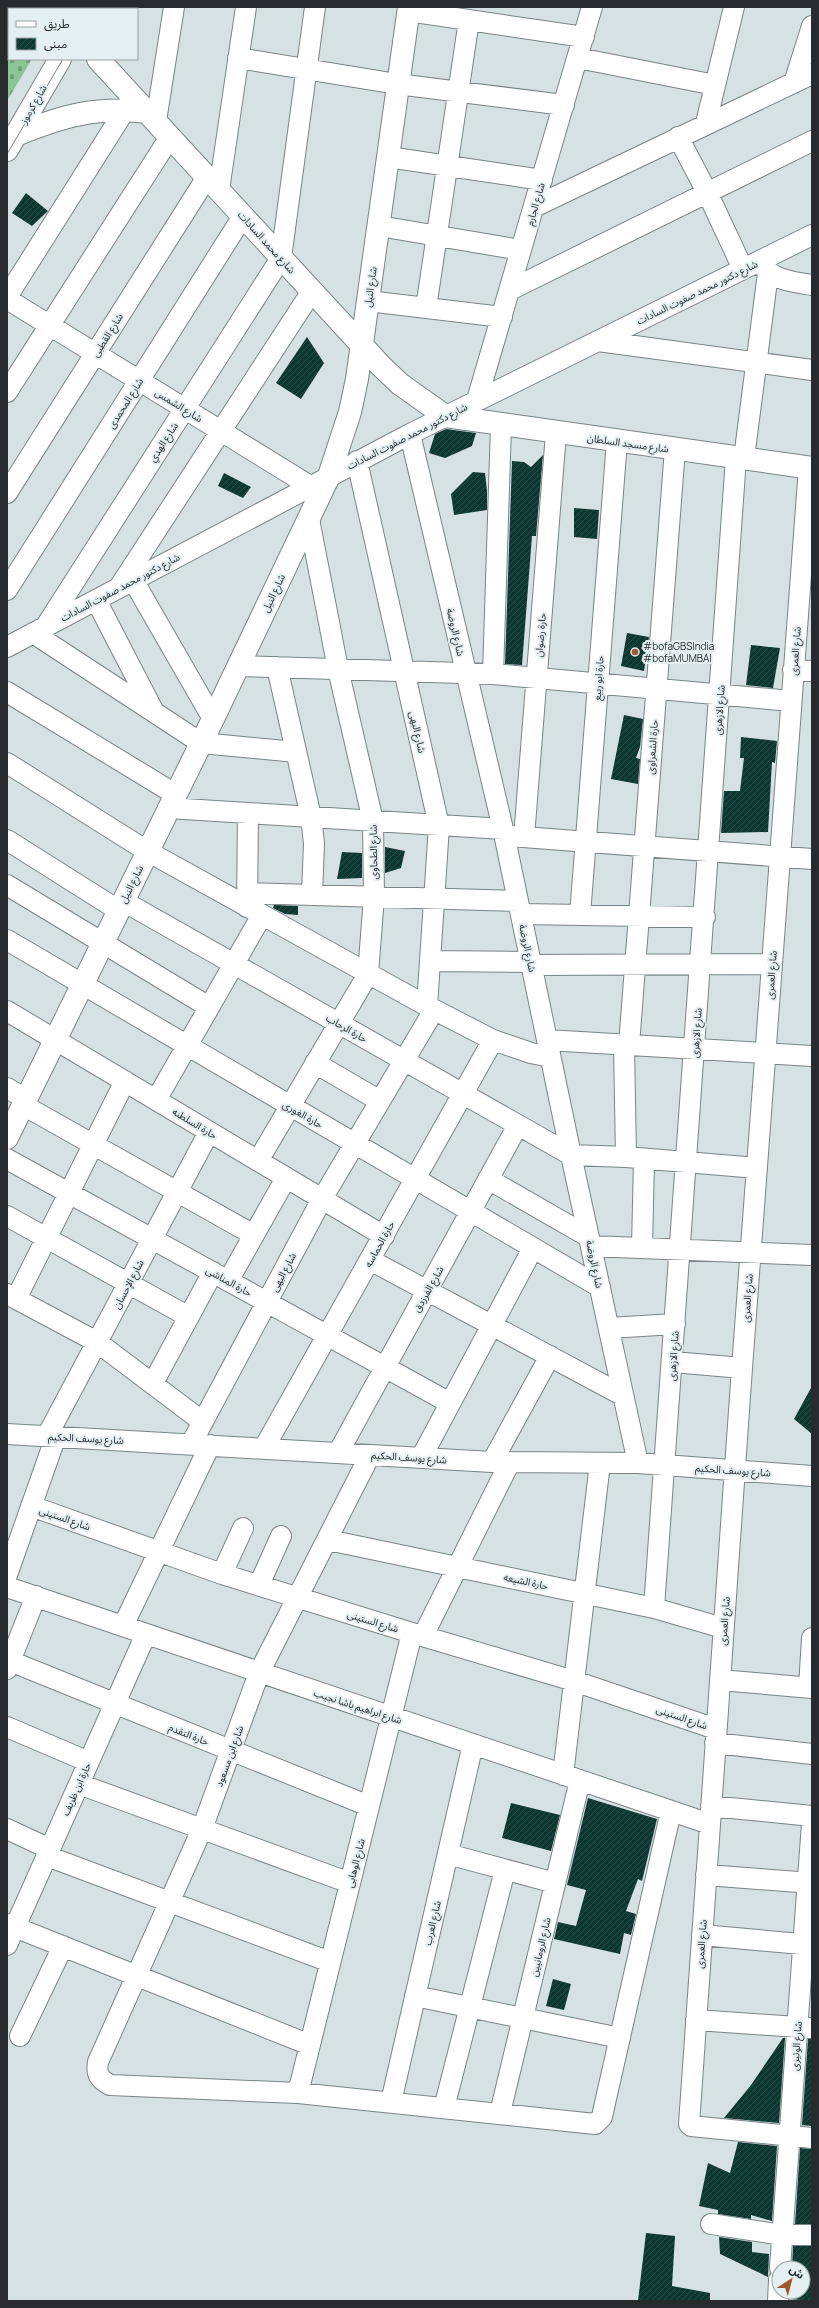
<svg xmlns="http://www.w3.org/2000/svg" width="819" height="2308" font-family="Manrope,'Noto Sans Arabic',sans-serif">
<defs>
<pattern id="cemetery-stones" width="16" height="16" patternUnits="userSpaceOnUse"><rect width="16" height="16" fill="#8ac695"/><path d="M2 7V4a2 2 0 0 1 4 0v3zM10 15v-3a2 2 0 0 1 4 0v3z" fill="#71a17a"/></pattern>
<pattern id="building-hatch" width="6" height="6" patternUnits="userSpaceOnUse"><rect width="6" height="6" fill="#0d3832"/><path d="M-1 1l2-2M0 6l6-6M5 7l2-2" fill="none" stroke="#284c47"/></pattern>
</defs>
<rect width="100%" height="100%" fill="#d6e1e4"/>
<path fill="url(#cemetery-stones)" d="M 7,7 L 63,7 L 61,9 L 9,9 L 9,59 L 32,59 L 7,101 Z"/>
<path fill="url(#building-hatch)" d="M 26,193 L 48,211 L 32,226 L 12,213 Z
M 307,337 L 324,363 L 301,399 L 276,383 Z
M 446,429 L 476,433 L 472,446 L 445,458 L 429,453 L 435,434 Z
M 543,455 L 536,536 L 532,536 L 522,665 L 505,664 L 512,461 L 524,462 L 531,467 Z
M 473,472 L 485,473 L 487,491 L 487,510 L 454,515 L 451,494 Z
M 224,473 L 251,487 L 243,498 L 218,486 Z
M 574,508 L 599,510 L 597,539 L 574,537 Z
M 627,633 L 649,637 L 644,671 L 621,666 Z
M 751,645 L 780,648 L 773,688 L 746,685 Z
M 624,715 L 643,719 L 640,747 L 636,758 L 640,759 L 638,784 L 611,779 Z
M 741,737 L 777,741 L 775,763 L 772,762 L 768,832 L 721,833 L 724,791 L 740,791 L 744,758 L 740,758 Z
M 385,847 L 405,851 L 401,868 L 385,873 Z
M 342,852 L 362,853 L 362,878 L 337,879 Z
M 274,905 L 298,906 L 298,915 L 285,914 L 273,908 Z
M 812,1386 L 812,1434 L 794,1419 Z
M 588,1798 L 657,1819 L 642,1881 L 638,1879 L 626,1911 L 636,1914 L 631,1935 L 624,1933 L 620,1954 L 554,1939 L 558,1922 L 576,1926 L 586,1890 L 567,1885 Z
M 511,1803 L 560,1815 L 551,1851 L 502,1838 Z
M 553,1979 L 571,1984 L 564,2010 L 546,2006 Z
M 783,2038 L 785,2038 L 779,2123 L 724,2118 L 751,2085 Z
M 808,2039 L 812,2039 L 812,2126 L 802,2125 Z
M 738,2142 L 777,2146 L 772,2221 L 751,2215 L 751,2219 L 718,2214 L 718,2210 L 699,2206 L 708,2163 L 730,2173 Z
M 800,2148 L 812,2149 L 812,2224 L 795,2224 Z
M 646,2233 L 675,2236 L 672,2286 L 710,2293 L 710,2301 L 638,2301 Z
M 719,2237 L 752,2242 L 752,2252 L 769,2254 L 768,2277 L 720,2254 Z
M 793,2246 L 812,2246 L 812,2301 L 790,2299 L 790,2292 L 803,2292 L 803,2268 L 792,2268 Z"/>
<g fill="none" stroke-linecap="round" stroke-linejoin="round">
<defs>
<path id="street" d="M 408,11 L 584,37
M 238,58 L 397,84 L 564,105
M 578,58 L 715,85
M 794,83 L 812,26
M 156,121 L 174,7
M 706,123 L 734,7
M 678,137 L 707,192 L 743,269
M 388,157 L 542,180
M 219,190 L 246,7
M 534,207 L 812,74
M 379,226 L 521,250
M 760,263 C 772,280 792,282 812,285
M 510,290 L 812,141
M 7,297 L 125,110
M 7,299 L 310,486
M 368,301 L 502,317
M 426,308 L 469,20
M 598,341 L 812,370
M 7,392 L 170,137
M 477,400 L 592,7
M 410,434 L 503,829 L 571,1155 L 638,1463
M 744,458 L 768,273
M 357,461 L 439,826 L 427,1006
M 809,467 L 742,1368 L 689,2124 L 691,2126 L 812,2138
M 7,493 L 207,177
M 133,580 L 213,719
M 120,586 L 312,291
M 7,590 L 243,216
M 96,600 L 154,712
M 46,626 L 281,258 L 315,7
M 33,633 L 201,743 L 296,752
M 7,647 L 410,434 L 812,235
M 238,666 L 493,674 L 791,701
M 277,667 L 311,817 L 314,843 L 312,895
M 793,670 L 812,671
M 493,674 L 501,425
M 7,692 L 175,794
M 7,763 L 147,851 L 427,1006 L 493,1040 L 531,1053 L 550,1057
M 168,808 L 503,829
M 510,836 L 812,859
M 524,837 L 556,433
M 7,840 L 118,910
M 7,885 L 209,1007
M 248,893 L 518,901
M 123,901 L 571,1155 L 626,1157 L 757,1168
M 247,907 L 248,813
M 521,914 L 705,917
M 580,915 L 617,441
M 7,940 L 600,1287
M 431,961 L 530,962
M 531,965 L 772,964
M 7,1011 L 384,1236
M 547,1040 L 812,1056
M 624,1045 L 626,1157
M 629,1045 L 675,449
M 315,1063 L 380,1101
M 7,1088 L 26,1099
M 156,1100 L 262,915
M 23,1105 L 254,1235
M 7,1159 L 450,1403
M 258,1161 L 368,974 L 374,897 L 373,821 L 338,669 L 309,519
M 488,1179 L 589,1237
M 7,1216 L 189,1317
M 591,1246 L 812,1255
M 642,1248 L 644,1159
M 370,1260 L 622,1395
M 228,1281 L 286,1178
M 7,1294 L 97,1342 L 203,1422
M 16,1299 L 125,1081
M 609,1328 L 675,1324
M 673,1362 L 742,1368
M 153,1383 L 213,1272
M 7,1434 L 492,1462 L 638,1463 L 812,1476
M 47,1436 L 209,1132
M 191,1444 L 322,1199 L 434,1010
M 264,1448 L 493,1040
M 338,1453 L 518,1125
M 370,1455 L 259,1673 L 202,1829 L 98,2062 C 96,2074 99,2079 110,2085 L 298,2093 L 595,2124 L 602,2117 L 603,2112 L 671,1811
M 421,1458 L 533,1248
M 492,1462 L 550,1356
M 31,1506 L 222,1574 L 412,1633 L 574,1681 L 716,1729
M 328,1540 L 654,1608 L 723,1628
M 222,1574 L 243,1528
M 7,1575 L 56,1436
M 259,1585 L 281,1536
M 7,1587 L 710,1824
M 654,1608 L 736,458
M 123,1626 L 210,1445
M 423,1636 L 510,1462
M 10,1661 L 369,1806
M 7,1669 L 36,1596
M 720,1680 L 812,1688
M 809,1687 L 812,1638
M 7,1727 L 89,1762
M 715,1743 L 812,1754
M 563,1775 L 600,1463
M 79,1784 L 350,1883
M 711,1806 L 812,1816
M 7,1829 L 50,1849
M 448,1854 L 555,1883
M 47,1856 L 330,1962
M 706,1875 L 812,1883
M 7,1924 L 310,2045
M 702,1935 L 812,1945
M 7,1945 L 146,1634
M 415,1996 L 620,2038
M 696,2020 L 812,2028
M 20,2036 L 63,1946
M 298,2093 L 412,1633
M 391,2102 L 473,1744
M 444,2108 L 505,1870
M 500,2113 L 580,1780
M 711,2224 L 782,2235 L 812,2235
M 780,2268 L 812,1823
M 778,2301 L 779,2280"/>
<path id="secondary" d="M 89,9 L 90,7
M 98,59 L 381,366 L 400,384 L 445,416 L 812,468
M 16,135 C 64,115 95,107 148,112
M 7,150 L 60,59
M 7,1138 L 213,719 L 329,476 L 350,412 L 357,379 L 409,7"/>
</defs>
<use href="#street" stroke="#798486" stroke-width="22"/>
<use href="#secondary" stroke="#798486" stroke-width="24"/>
<use href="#street" stroke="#fff" stroke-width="20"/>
<use href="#secondary" stroke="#fff" stroke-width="22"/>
<path stroke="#7b8385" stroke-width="1" d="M 85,9 L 87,7
M 7,154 L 63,59"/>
</g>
<circle fill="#9d582b" stroke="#e3eff2" stroke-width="1.5" cx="635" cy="652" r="4"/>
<g text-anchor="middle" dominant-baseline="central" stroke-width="4" stroke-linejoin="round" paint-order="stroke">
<g font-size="10" fill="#272b2d" stroke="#e3eff2">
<text transform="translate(33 104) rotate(-60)">شارع كرموز</text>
<text transform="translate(535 204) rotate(-74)">شارع الجارم</text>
<text transform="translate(267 242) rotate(48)">شارع محمد السادات</text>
<text transform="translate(370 287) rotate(-82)">شارع النيل</text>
<text transform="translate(697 292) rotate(-26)">شارع دكتور محمد صفوت السادات</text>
<text transform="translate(107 335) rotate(-58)">شارع القطبى</text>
<text transform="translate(125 403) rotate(-58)">شارع المحمدى</text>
<text transform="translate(179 405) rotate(32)">شارع الشمس</text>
<text transform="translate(407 436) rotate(-27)">شارع دكتور محمد صفوت السادات</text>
<text transform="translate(163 442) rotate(-57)">شارع الهدي</text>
<text transform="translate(628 443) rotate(8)">شارع مسجد السلطان</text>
<text transform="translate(120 587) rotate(-28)">شارع دكتور محمد صفوت السادات</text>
<text transform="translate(273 593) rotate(-65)">شارع النيل</text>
<text transform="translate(456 632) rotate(77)">شارع الروضة</text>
<text transform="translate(540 635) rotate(-85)">حارة رضوان</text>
<text transform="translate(795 651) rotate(-86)">شارع العمرى</text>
<text transform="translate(598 678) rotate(-86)">حارة ابو ربيع</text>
<text transform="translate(719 710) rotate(-86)">شارع الازهرى</text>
<text transform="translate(418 732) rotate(77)">شارع البهى</text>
<text transform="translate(652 747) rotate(-86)">حارة الشعراوى</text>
<text transform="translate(373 852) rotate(-91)">شارع الطحاوى</text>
<text transform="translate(131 884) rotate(-64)">شارع النيل</text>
<text transform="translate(528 948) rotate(78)">شارع الروضة</text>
<text transform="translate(771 975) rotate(-86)">شارع العمرى</text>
<text transform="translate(347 1028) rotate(30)">حارة الرحاب</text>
<text transform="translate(696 1033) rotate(-86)">شارع الازهرى</text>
<text transform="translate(303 1114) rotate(30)">حارة الغورى</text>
<text transform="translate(195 1123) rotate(31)">حارة السلطنه</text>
<text transform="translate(379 1244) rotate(-61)">حارة الحماسه</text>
<text transform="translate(595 1264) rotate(78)">شارع الروضة</text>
<text transform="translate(283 1272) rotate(-62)">شارع البهى</text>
<text transform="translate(229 1281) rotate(29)">حارة المناشى</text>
<text transform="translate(128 1284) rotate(-62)">شارع الإحسان</text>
<text transform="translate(428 1289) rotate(-61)">شارع الفرزدق</text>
<text transform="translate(747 1298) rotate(-86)">شارع العمرى</text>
<text transform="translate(673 1356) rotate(-86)">شارع الازهرى</text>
<text transform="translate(86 1438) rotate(3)">شارع يوسف الحكيم</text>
<text transform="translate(409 1457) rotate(4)">شارع يوسف الحكيم</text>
<text transform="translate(733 1470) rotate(4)">شارع يوسف الحكيم</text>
<text transform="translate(65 1518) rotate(19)">شارع الستينى</text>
<text transform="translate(526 1581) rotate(12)">حارة الشيعه</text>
<text transform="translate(373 1621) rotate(17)">شارع الستينى</text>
<text transform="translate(724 1621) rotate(-86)">شارع العمرى</text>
<text transform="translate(358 1706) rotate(18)">شارع ابراهيم باشا نجيب</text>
<text transform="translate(682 1717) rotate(19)">شارع الستينى</text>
<text transform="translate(189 1734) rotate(22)">حارة التقدم</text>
<text transform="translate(229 1756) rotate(-70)">شارع ابن مسعود</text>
<text transform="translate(76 1789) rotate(-66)">حارة ابن ظريف</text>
<text transform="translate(355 1863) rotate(-76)">شارع الوهابى</text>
<text transform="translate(432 1923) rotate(-77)">شارع العرب</text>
<text transform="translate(701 1944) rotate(-86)">شارع العمرى</text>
<text transform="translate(540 1947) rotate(-77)">شارع الرومانيين</text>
<text transform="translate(796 2046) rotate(-86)">شارع الوتيرى</text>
</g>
<g font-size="10" fill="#272b2d" stroke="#e3eff2" text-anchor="start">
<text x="643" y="646">#bofaGBSIndia<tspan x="643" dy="12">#bofaMUMBAI</tspan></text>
</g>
</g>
<rect width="819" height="2308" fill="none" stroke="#272b2d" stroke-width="16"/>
<rect x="8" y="8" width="130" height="52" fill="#e3eff2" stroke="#98a1a3"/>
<rect x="16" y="21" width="20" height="6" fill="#ffffff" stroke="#98a1a3"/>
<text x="44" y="28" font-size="12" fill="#272b2d">طريق</text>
<rect x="16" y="38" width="20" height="12" fill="url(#building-hatch)" stroke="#98a1a3"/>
<text x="44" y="48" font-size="12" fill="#272b2d">مبنى</text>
<g transform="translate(791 2280) rotate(36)"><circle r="19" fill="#e3eff2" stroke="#98a1a3"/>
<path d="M0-3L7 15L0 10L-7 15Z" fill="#9d582b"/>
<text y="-6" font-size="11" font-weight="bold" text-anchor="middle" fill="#272b2d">ش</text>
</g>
</svg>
